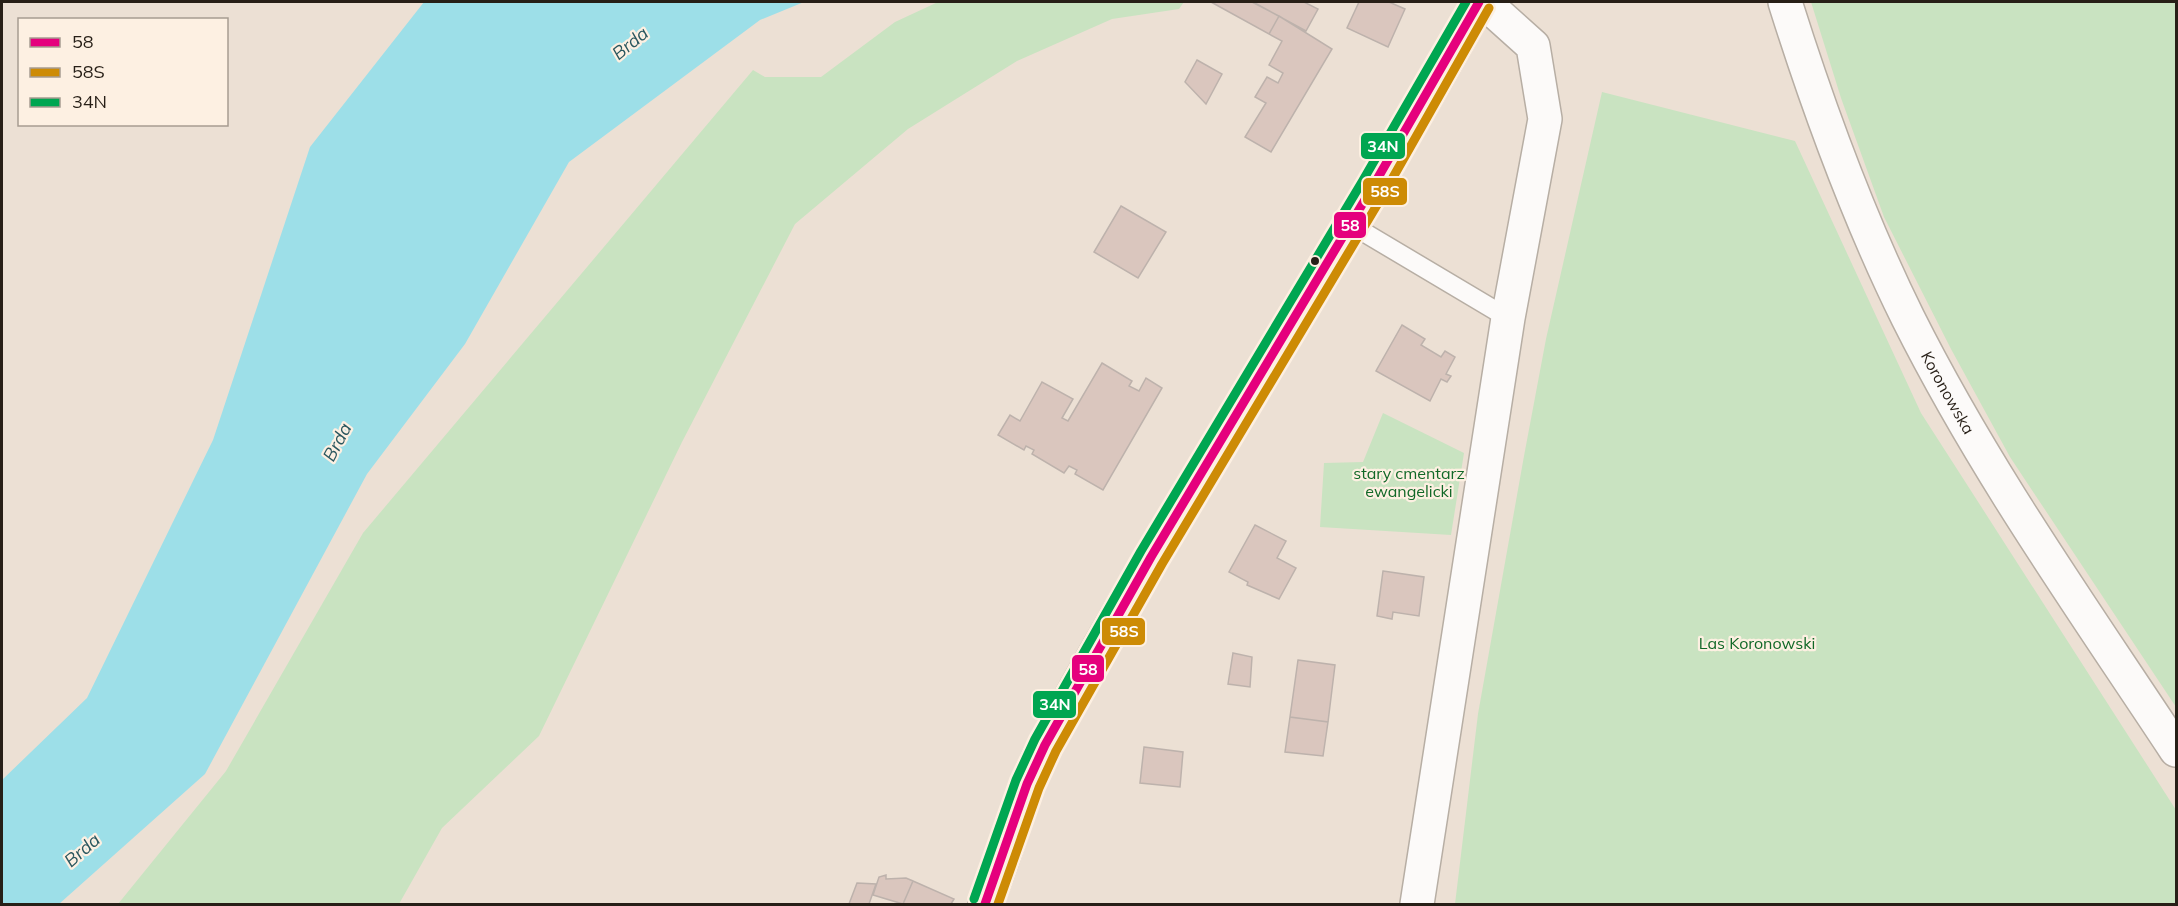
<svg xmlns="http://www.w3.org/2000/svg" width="2178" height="906" font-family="Mulish,sans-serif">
<rect width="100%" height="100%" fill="#ece0d4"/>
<path fill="#c9e3c1" d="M 938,2 L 1184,2 L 1179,9 L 1112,19 L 1017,61 L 908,129 L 795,224 L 682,442 L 539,736 L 442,828 L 399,904 L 118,904 L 226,771 L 363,533 L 753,70 L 765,77 L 821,77 L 895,22 Z
M 1811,2 L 2176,2 L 2176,707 L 2010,457 L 1951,349 L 1884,217 L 1841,98 Z
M 1602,92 L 1795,141 L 1921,413 L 2176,810 L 2176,904 L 1455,904 L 1478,714 L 1524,456 L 1546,339 Z
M 1383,413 L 1464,453 L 1451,535 L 1320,527 L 1324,463 L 1363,462 Z"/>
<path fill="#9ddfe8" d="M 424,2 L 804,2 L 760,20 L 569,162 L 465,344 L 367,474 L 205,774 L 59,904 L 2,904 L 2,780 L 87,698 L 213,440 L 310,147 Z"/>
<path fill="#dac6be" stroke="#bdb2ac" stroke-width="1.5" d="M 1211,2 L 1252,2 L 1279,16 L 1269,34 Z
M 1253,2 L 1304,2 L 1318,9 L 1306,31 Z
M 1359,2 L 1389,2 L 1405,9 L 1388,47 L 1347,28 Z
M 1279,16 L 1332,49 L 1271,152 L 1245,137 L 1266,103 L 1255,97 L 1267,77 L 1278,83 L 1283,73 L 1269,65 L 1282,41 L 1269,34 Z
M 1197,60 L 1222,74 L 1206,104 L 1185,82 Z
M 1121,206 L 1166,232 L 1138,278 L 1094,252 Z
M 1402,325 L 1425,339 L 1421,345 L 1441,357 L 1445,351 L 1455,357 L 1446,374 L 1451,376 L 1447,382 L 1441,379 L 1430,401 L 1376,371 Z
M 1102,363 L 1132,381 L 1129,386 L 1139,391 L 1146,378 L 1162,388 L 1103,490 L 1075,474 L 1077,470 L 1069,466 L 1064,473 L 1032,454 L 1034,450 L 1026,446 L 1024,450 L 998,435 L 1010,415 L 1020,421 L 1042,382 L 1073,399 L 1062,418 L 1068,421 Z
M 1255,525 L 1286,541 L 1277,558 L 1296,568 L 1279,599 L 1247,585 L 1248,582 L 1229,572 Z
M 1383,571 L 1424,577 L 1419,616 L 1393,612 L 1392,619 L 1377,616 Z
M 1233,653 L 1252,657 L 1250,687 L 1228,684 Z
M 1298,660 L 1335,665 L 1328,722 L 1290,717 Z
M 1290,717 L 1328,722 L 1323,756 L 1285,752 Z
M 1144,747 L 1183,752 L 1180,787 L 1140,783 Z
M 886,875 L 886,879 L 906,878 L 913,881 L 903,904 L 873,895 L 879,877 Z
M 913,881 L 954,899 L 951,904 L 903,904 Z
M 857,883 L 876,884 L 869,904 L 849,904 Z"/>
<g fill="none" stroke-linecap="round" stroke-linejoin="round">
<defs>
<path id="service" d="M 1350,224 L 1508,318"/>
<path id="minor" d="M 1417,904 L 1508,318 L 1545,119 L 1533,46 L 1484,2"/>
<path id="tertiary" d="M 985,904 C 1008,853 1018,795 1045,745 C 1182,492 1341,253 1479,2"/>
<g id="secondary">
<path id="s1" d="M 1785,2 C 1819,110 1858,217 1908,318 C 1984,470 2083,609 2176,750"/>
</g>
</defs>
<use href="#service" stroke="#b7aea4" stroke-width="21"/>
<use href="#minor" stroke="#b7aea4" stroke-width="36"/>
<use href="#tertiary" stroke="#b7aea4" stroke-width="36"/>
<use href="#secondary" stroke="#b7aea4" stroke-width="36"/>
<use href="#service" stroke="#fcfaf9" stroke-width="18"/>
<use href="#minor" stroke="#fcfaf9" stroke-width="33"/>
<use href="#tertiary" stroke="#fcfaf9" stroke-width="33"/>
<use href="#secondary" stroke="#fcfaf9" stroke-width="33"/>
<defs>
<path id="bus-1" d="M 985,904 L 1027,784 L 1045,745 L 1151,557 L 1372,188 L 1479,2"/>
<path id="bus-2" d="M 998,904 L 1039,788 L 1056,751 L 1162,564 L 1383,195 L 1489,8"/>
<path id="bus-3" d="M 974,899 L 1016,780 L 1035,739 L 1141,551 L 1362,182 L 1466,2"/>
</defs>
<use href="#bus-1" stroke="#fdf0e2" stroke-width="14"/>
<use href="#bus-2" stroke="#fdf0e2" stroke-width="14"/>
<use href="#bus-3" stroke="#fdf0e2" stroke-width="14"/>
<use href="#bus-1" stroke="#e5007d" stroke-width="9"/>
<use href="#bus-2" stroke="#cd8b05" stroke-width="9"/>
<use href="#bus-3" stroke="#00a651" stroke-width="9"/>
</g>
<circle fill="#271f17" stroke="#fdf0e2" stroke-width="2" cx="1315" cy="261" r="5"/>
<g text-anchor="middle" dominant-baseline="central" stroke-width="4.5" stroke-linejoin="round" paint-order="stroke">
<g font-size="16" fill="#271f17" stroke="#fdf0e2">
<text stroke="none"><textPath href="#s1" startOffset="424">Koronowska</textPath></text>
</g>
<g font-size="16" fill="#116827" stroke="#fdf0e2">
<text x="1409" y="473">stary cmentarz<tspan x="1409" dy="18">ewangelicki</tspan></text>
<text x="1757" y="643">Las Koronowski</text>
</g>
<g font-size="18" font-style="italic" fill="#2a575f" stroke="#fdf0e2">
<text transform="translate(630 43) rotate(-39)">Brda</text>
<text transform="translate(337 442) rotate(-62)">Brda</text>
<text transform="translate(82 850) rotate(-41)">Brda</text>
</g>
</g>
<g stroke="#fdf0e2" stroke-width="2">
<rect x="1360" y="132" width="46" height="28" rx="6" fill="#00a651"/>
<rect x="1362" y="177" width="46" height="29" rx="6" fill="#cd8b05"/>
<rect x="1333" y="211" width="34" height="28" rx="6" fill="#e5007d"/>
<rect x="1101" y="617" width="45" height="29" rx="6" fill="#cd8b05"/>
<rect x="1071" y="654" width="34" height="29" rx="6" fill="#e5007d"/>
<rect x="1032" y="690" width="45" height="29" rx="6" fill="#00a651"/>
</g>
<g font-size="16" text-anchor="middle" font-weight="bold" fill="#fff">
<text x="1383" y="152">34N</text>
<text x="1385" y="197">58S</text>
<text x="1350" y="231">58</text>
<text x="1124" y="637">58S</text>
<text x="1088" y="675">58</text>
<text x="1055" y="710">34N</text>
</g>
<rect width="2178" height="906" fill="none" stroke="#271f17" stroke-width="6"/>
<rect x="18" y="18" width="210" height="108" fill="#fdf0e2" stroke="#a79c91" stroke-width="1.5"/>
<rect x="30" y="38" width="30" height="9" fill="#e5007d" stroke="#a79c91" stroke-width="1.5"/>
<text x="72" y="48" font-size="18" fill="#271f17">58</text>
<rect x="30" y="68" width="30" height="9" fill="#cd8b05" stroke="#a79c91" stroke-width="1.5"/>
<text x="72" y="78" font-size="18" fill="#271f17">58S</text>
<rect x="30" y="98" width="30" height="9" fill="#00a651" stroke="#a79c91" stroke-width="1.5"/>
<text x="72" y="108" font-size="18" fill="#271f17">34N</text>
</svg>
